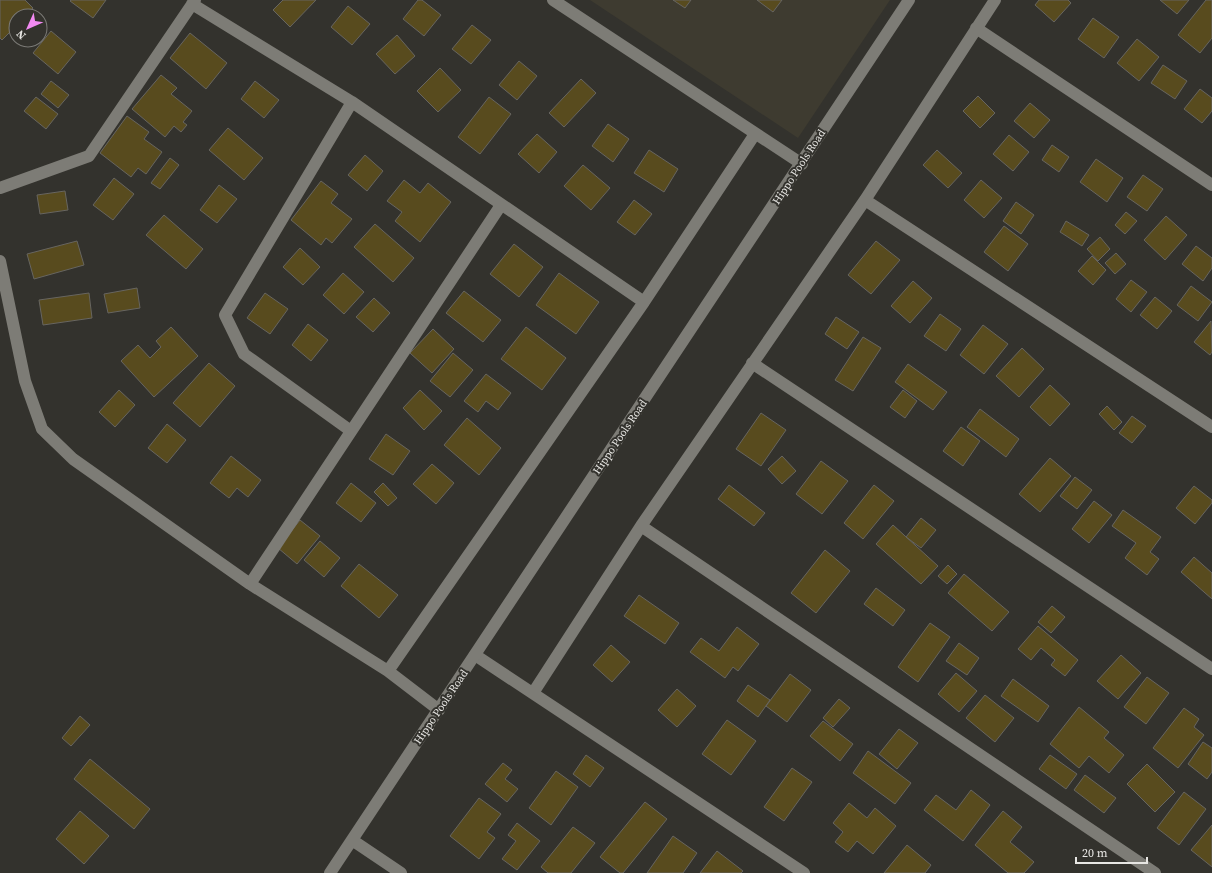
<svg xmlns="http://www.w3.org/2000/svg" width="1212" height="873" font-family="'Source Serif 4',serif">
<rect width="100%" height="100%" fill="#33322d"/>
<path fill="#3e3b30" d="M 590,0 L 890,0 L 798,138 Z"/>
<path fill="#584b1e" stroke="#676560" d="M 0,0 L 25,0 L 33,8 L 25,16 L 16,16 L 16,26 L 2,40 L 0,38 Z
M 71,0 L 106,0 L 93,18 L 70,1 Z
M 283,0 L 316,0 L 290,27 L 273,10 Z
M 418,0 L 422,0 L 441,15 L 424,36 L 403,19 Z
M 673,0 L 691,0 L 685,8 Z
M 757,0 L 782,0 L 773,12 Z
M 1039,0 L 1068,0 L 1071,3 L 1054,22 L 1035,5 Z
M 1160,0 L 1189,0 L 1177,14 Z
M 1206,0 L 1212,0 L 1212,38 L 1200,53 L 1178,35 Z
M 348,6 L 370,24 L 352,45 L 331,27 Z
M 1093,18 L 1119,37 L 1104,58 L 1078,39 Z
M 472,25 L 491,40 L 471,64 L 452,49 Z
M 51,31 L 76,52 L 58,74 L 33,53 Z
M 190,33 L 227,63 L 206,89 L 170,58 Z
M 397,35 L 415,56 L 395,74 L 376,54 Z
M 1137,39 L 1159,57 L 1139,81 L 1117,63 Z
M 519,61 L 537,76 L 517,100 L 499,85 Z
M 1163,65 L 1187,81 L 1175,99 L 1151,83 Z
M 440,68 L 461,90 L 438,112 L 417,91 Z
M 161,75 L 177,88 L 171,94 L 192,111 L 183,122 L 187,125 L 181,132 L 174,126 L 165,137 L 132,109 Z
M 581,79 L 596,93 L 564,127 L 549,113 Z
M 51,81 L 69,95 L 58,108 L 41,94 Z
M 255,81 L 279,100 L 264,118 L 241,99 Z
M 1200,89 L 1212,98 L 1212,111 L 1202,123 L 1184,109 Z
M 978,96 L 995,113 L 980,128 L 963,111 Z
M 36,97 L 58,114 L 46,129 L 24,111 Z
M 489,97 L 511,114 L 480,154 L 458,137 Z
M 1030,103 L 1050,120 L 1034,138 L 1014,121 Z
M 127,116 L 149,132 L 144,139 L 162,152 L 146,174 L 138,168 L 131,177 L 100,153 Z
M 608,124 L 629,139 L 613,162 L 592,146 Z
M 228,128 L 263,158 L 244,180 L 209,150 Z
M 537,134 L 557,152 L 539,173 L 518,154 Z
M 1009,135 L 1029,152 L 1013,171 L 993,154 Z
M 1052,145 L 1069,157 L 1059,172 L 1042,160 Z
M 649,150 L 678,169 L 664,192 L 634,173 Z
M 937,150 L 962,173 L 948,188 L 923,165 Z
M 365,155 L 383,171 L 367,191 L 348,175 Z
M 170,158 L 179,165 L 160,189 L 151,183 Z
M 1096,159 L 1123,178 L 1107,202 L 1080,182 Z
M 583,165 L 610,188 L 591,210 L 564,186 Z
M 1143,175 L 1163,189 L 1147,211 L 1127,197 Z
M 114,178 L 134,194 L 113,220 L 93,205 Z
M 404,180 L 420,193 L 428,183 L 451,202 L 420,242 L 395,221 L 402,212 L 387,201 Z
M 981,180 L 1002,198 L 984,218 L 964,200 Z
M 321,181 L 338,194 L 331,203 L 352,219 L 332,243 L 326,238 L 321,245 L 291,220 Z
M 219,185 L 237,199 L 217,223 L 200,210 Z
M 65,191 L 68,210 L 40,214 L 37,195 Z
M 634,200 L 652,214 L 635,235 L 617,222 Z
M 1016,202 L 1034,215 L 1021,234 L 1003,221 Z
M 1126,212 L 1137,221 L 1125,234 L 1115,225 Z
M 164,215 L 203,249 L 186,269 L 146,235 Z
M 1166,216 L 1187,235 L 1165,260 L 1144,240 Z
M 1066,221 L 1089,235 L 1082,246 L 1060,232 Z
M 375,224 L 414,258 L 393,282 L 354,247 Z
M 1004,226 L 1028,244 L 1008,271 L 984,252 Z
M 1100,237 L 1110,249 L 1098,261 L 1087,249 Z
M 77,241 L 84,265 L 34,279 L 27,254 Z
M 876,241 L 900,260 L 871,294 L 848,275 Z
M 514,244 L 543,267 L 519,297 L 490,274 Z
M 1196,246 L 1212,258 L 1212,268 L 1203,281 L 1182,264 Z
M 300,248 L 320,267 L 303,285 L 283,267 Z
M 1116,253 L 1126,264 L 1115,274 L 1105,263 Z
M 1092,256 L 1106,270 L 1093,285 L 1078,271 Z
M 343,273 L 364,292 L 344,314 L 323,295 Z
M 559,273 L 599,302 L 576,334 L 536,305 Z
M 1131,280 L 1147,292 L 1131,312 L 1116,299 Z
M 913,281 L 932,298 L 910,323 L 891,306 Z
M 1191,286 L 1212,302 L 1198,321 L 1177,305 Z
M 137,288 L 140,308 L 108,313 L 104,294 Z
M 464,291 L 501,320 L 483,342 L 446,313 Z
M 89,293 L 92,318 L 43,325 L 39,300 Z
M 265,293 L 288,309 L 270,334 L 247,318 Z
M 1155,297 L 1172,311 L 1157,329 L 1140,315 Z
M 374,298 L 390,313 L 373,332 L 356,317 Z
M 940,314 L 961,329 L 946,351 L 924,336 Z
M 836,317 L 859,332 L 847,349 L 825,334 Z
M 1211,321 L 1212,352 L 1210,355 L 1194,342 Z
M 308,324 L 328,340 L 311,361 L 292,345 Z
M 983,325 L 1008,344 L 984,374 L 960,355 Z
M 171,327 L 198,356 L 154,397 L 121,361 L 138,345 L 150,358 L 161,347 L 156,341 Z
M 526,327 L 566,358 L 542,390 L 501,359 Z
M 433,329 L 454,349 L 432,373 L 410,353 Z
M 863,337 L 881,348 L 853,391 L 835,380 Z
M 1022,348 L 1044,369 L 1019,397 L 996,376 Z
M 453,353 L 473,370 L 450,397 L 430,381 Z
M 209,363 L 235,386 L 200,427 L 173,403 Z
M 908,364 L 947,392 L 933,410 L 895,382 Z
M 486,374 L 511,393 L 498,410 L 486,401 L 478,412 L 464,401 Z
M 1050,385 L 1070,404 L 1050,426 L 1030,407 Z
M 119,390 L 135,405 L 115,427 L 99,412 Z
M 420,390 L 442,411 L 424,430 L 403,408 Z
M 903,390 L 917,401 L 905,418 L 890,407 Z
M 1107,406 L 1122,422 L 1114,430 L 1099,414 Z
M 980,409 L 1019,439 L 1006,457 L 967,427 Z
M 761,413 L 786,430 L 761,466 L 736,449 Z
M 1132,416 L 1146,426 L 1132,443 L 1119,433 Z
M 467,418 L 501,448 L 479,475 L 444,445 Z
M 167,424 L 186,440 L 167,463 L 148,448 Z
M 961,427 L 980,441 L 963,466 L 943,451 Z
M 386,434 L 410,451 L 393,475 L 369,459 Z
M 231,456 L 261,480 L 248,497 L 237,488 L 229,498 L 210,483 Z
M 782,456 L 796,471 L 782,484 L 768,469 Z
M 1050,458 L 1071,476 L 1040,512 L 1019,494 Z
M 821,461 L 848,481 L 822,514 L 796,494 Z
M 432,464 L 454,483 L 436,504 L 413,484 Z
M 1075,477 L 1092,490 L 1077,509 L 1060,496 Z
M 351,483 L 376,503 L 361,522 L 336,503 Z
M 383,483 L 397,498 L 388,506 L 374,492 Z
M 729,485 L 765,513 L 754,526 L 718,499 Z
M 874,485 L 894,501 L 863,539 L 844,523 Z
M 1194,486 L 1212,500 L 1212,503 L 1195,524 L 1176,508 Z
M 1094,501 L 1112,515 L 1089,543 L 1072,529 Z
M 1123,510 L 1161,537 L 1150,552 L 1159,559 L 1147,575 L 1125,558 L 1136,543 L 1112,526 Z
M 921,518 L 936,530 L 921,548 L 906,537 Z
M 300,520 L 320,536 L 297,564 L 278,548 Z
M 893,525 L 938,566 L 921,584 L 876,544 Z
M 320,541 L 340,558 L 324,577 L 304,560 Z
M 825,550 L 850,571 L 816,613 L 791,593 Z
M 1194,557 L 1212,573 L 1212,599 L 1181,572 Z
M 359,564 L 398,595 L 379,618 L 341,586 Z
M 948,565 L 957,574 L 947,584 L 938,576 Z
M 964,574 L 1009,612 L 992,631 L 948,593 Z
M 876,588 L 905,610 L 893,626 L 864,604 Z
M 639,595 L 679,623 L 665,644 L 624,616 Z
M 1052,606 L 1065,617 L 1051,633 L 1038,622 Z
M 930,623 L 950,637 L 918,682 L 898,667 Z
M 1038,626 L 1078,660 L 1065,676 L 1051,665 L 1055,660 L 1041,648 L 1031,660 L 1018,649 Z
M 737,627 L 759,644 L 738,671 L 733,667 L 725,678 L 690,652 L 701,638 L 719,651 Z
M 959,643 L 979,658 L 967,675 L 946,661 Z
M 611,645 L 630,662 L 612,682 L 593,665 Z
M 1121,655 L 1141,673 L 1118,699 L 1097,681 Z
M 956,673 L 977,691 L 959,712 L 938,694 Z
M 790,674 L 811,690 L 787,722 L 766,706 Z
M 1147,677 L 1169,693 L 1146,724 L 1124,707 Z
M 1013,679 L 1049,706 L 1038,722 L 1001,696 Z
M 748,685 L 770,700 L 758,717 L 737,701 Z
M 677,689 L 696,706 L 677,727 L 658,710 Z
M 985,695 L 1014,718 L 995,742 L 966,718 Z
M 839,699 L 850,708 L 833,727 L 823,718 Z
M 1079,707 L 1109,732 L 1104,738 L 1124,755 L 1109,773 L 1089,756 L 1079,768 L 1050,744 Z
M 1184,708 L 1199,719 L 1194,727 L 1204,735 L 1178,768 L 1153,748 Z
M 80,716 L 90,725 L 71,746 L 62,738 Z
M 727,720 L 756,741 L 731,775 L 702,754 Z
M 823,721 L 853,744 L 840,761 L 810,736 Z
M 899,729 L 918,743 L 897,769 L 879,754 Z
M 1203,742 L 1212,748 L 1212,772 L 1207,779 L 1188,764 Z
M 868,751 L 911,783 L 895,804 L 853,773 Z
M 586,755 L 604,768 L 590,787 L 573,774 Z
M 1050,755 L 1077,774 L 1066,789 L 1039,769 Z
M 90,759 L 150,809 L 134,829 L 74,779 Z
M 503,763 L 512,770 L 505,779 L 518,789 L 507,802 L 485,784 Z
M 1147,764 L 1175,792 L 1155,812 L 1127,784 Z
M 792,768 L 812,782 L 784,821 L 764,807 Z
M 556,771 L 578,787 L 551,825 L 529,808 Z
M 1085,775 L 1116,798 L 1104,813 L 1074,790 Z
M 971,790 L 990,805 L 963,841 L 924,810 L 936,795 L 956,810 Z
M 1184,792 L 1206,809 L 1179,845 L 1157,828 Z
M 479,798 L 501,814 L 487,832 L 495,838 L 479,859 L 450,836 Z
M 645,802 L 667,819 L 623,873 L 620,873 L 600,857 Z
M 849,803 L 867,818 L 875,808 L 896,826 L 873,854 L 857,841 L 848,852 L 835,842 L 843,832 L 833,823 Z
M 80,811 L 109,836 L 84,864 L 56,839 Z
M 1003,811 L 1022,827 L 1010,842 L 1034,862 L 1024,873 L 1008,873 L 975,845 Z
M 517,823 L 540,841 L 517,870 L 502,859 L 516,841 L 508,835 Z
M 1212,825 L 1212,867 L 1191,850 Z
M 573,827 L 595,843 L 571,873 L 548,873 L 541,867 Z
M 673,836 L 697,853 L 683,873 L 647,873 Z
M 907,845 L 931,865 L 925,873 L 884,873 Z
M 717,851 L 743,871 L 741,873 L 700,873 Z"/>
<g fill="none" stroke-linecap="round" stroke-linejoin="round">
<path stroke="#7d7c76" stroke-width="12" d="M 553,0 L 802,164
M 192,4 L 352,102 L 644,302
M 976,28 L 1212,185
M 0,188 L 89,156 L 195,0
M 865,200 L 1212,427
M 0,261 L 25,381 L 42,429 L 73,459 L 250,584 L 388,671 L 439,710
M 752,363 L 1212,669
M 351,431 L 244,354 L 225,315 L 352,102
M 641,526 L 1155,873
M 250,584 L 501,205
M 475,655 L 804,873
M 388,671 L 644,302 L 755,134
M 533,693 L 641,526 L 865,200 L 995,0"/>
<path stroke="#7d7c76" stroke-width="12" d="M 352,840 L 401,873
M 330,873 L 909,0"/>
</g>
<g text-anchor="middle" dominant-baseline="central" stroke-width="4" stroke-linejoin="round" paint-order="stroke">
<g font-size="11" fill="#e7e6e3" stroke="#33322d">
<text transform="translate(799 167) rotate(-57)">Hippo Pools Road</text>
<text transform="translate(620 437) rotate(-56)">Hippo Pools Road</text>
<text transform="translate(441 707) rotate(-56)">Hippo Pools Road</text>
</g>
</g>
<g transform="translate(28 28) rotate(225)"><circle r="19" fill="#33322d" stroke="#7b7a76"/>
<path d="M0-3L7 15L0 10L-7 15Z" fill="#f28af2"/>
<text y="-6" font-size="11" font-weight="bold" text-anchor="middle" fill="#e7e6e3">N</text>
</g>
<path d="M1076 857v6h71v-6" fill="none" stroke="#e7e6e3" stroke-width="2"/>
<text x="1082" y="857" font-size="12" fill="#e7e6e3" stroke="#33322d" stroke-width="3" paint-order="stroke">20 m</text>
</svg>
